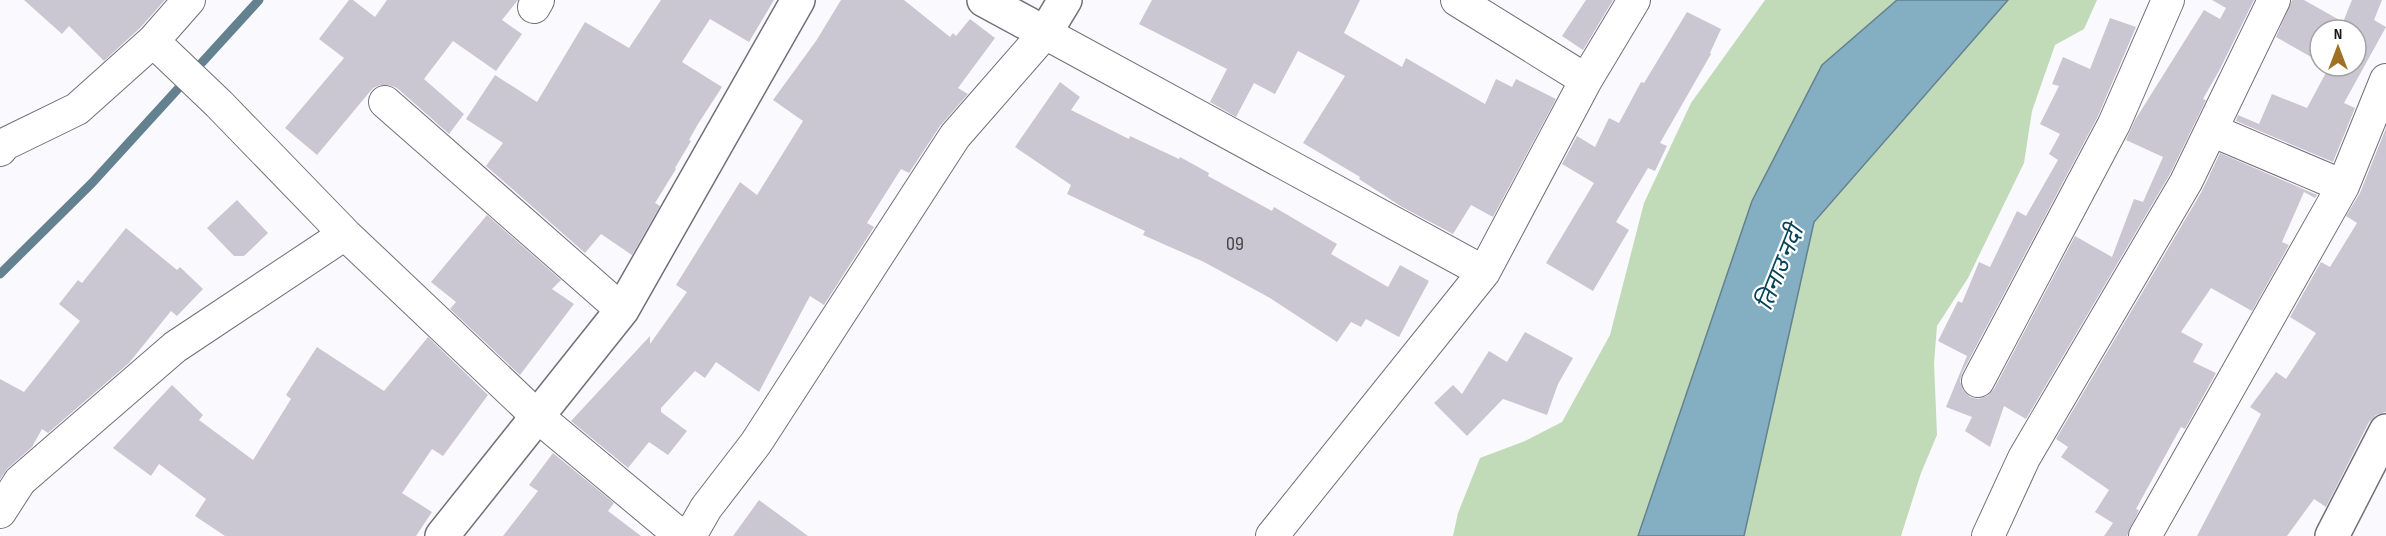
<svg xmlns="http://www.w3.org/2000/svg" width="2386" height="536" font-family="'Sofia Sans Condensed','Noto Sans Devanagari',sans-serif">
<rect width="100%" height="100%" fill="#faf9fe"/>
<path fill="#c1dab8" d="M 1765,0 L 1897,0 L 1822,65 L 1752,201 L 1638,536 L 1453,536 L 1458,513 L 1480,458 L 1525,441 L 1562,422 L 1610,335 L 1644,203 L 1691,103 Z
M 2008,0 L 2097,0 L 2084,29 L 2055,45 L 2032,111 L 2024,163 L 1968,278 L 1937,326 L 1934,363 L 1937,435 L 1921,473 L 1901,536 L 1744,536 L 1814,222 Z"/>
<path fill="#84afc3" stroke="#648190" stroke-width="1.5" d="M 1897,0 L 2008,0 L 1814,222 L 1744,536 L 1638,536 L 1752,201 L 1822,65 Z"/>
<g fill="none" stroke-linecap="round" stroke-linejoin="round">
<path stroke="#648190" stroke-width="9" d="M 0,274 L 92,183 L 259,0"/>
</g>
<path fill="#cac7d2" d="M 24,0 L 165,0 L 140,28 L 104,61 L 69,26 L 62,34 Z
M 349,0 L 353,0 L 375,17 L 387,0 L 518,0 L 502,20 L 522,34 L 496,71 L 453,41 L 424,79 L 464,114 L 449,134 L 397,88 L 389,85 L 380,85 L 373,88 L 317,155 L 285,128 L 344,58 L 319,39 Z
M 661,0 L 774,0 L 749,42 L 710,19 L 682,62 L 722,87 L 698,124 L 689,140 L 691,141 L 675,168 L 676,169 L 655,203 L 660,206 L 632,255 L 601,234 L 585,253 L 486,166 L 503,143 L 466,119 L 495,75 L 537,102 L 585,22 L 629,48 Z
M 841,0 L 904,0 L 950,37 L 953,33 L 956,36 L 970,19 L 995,38 L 958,88 L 968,94 L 940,126 L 909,173 L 901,169 L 867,223 L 874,227 L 824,305 L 810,296 L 759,392 L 716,362 L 705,378 L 695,371 L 661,408 L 661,412 L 687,431 L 668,455 L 649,442 L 628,468 L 571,421 L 650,336 L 650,344 L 687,292 L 676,285 L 740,182 L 757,195 L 803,121 L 773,100 L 816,41 Z
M 1152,0 L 1360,0 L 1344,33 L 1402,67 L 1406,58 L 1485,104 L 1496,79 L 1512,87 L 1516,79 L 1556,99 L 1493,217 L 1471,205 L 1453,234 L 1402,207 L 1359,179 L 1360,177 L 1303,143 L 1345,76 L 1298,51 L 1275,94 L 1254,83 L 1236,117 L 1210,102 L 1227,69 L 1139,24 Z
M 1586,0 L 1613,0 L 1583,50 L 1562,36 Z
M 2212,0 L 2254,0 L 2220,69 L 2203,99 L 2206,100 L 2170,174 L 2026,419 L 2004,406 L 1990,447 L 1965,431 L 1972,417 L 1946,407 L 1967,356 L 1938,341 L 1958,301 L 1962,303 L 1979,262 L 1990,267 L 2017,211 L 2026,216 L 2058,160 L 2049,154 L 2060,134 L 2040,124 L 2059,86 L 2052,84 L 2063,57 L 2090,69 L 2110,18 L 2136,27 L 2098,116 L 1962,373 L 1960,381 L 1963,390 L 1970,397 L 1978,399 L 1987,396 L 1994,389 L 2075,236 L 2112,257 L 2134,199 L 2143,202 L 2163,157 L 2126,140 L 2135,120 L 2204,10 L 2220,19 L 2226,8 Z
M 2292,0 L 2304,0 L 2343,22 L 2352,0 L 2382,0 L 2374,20 L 2386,27 L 2344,103 L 2355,108 L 2333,162 L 2236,121 L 2238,115 L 2259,124 L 2272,94 L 2307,108 L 2329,67 L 2326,66 L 2356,66 L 2356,30 L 2320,30 L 2320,62 L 2276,37 Z
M 1687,12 L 1721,29 L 1710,53 L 1711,54 L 1660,143 L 1667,146 L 1655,171 L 1648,168 L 1616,222 L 1629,230 L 1593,291 L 1546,263 L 1594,183 L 1562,164 L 1577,136 L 1595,147 L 1609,118 L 1619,123 L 1641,82 L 1644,83 Z
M 1060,82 L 1080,97 L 1071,110 L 1129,139 L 1130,136 L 1179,159 L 1180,157 L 1209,173 L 1208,176 L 1272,211 L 1274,207 L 1337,244 L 1331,254 L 1388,287 L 1400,265 L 1429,281 L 1399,337 L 1366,319 L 1361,327 L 1351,322 L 1337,342 L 1270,298 L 1204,262 L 1143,235 L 1145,231 L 1067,194 L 1071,185 L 1015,147 Z
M 2386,128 L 2386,412 L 2376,415 L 2369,422 L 2326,507 L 2314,499 L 2287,536 L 2197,536 L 2261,414 L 2250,407 L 2276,372 L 2286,379 L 2316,333 L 2290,317 L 2321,262 L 2330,267 L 2357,223 L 2346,216 L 2360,193 Z
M 2220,153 L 2317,195 L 2315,198 L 2304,192 L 2282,242 L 2289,245 L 2252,311 L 2211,288 L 2181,332 L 2203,344 L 2193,362 L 2216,373 L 2185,429 L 2181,427 L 2136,509 L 2139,510 L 2127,536 L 2104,536 L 2113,523 L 2095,512 L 2109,490 L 2061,457 L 2068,447 L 2056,439 L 2202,191 Z
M 237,200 L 268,233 L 244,256 L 234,256 L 207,228 Z
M 487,215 L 561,280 L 552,289 L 574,304 L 520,375 L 450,309 L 456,302 L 431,282 Z
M 126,228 L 177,270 L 180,267 L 203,289 L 177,316 L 171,311 L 129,363 L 48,433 L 42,429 L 32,447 L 8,468 L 0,479 L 0,379 L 24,392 L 80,321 L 59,304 L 78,280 L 82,283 Z
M 1525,332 L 1573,358 L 1558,384 L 1547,415 L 1503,399 L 1467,436 L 1434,403 L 1453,385 L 1462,394 L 1489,351 L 1507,362 Z
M 428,337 L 488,395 L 443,456 L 432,449 L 402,493 L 432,512 L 416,536 L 225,536 L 195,516 L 206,499 L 159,464 L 151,476 L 113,448 L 172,385 L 203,415 L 199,420 L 253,460 L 291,399 L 286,395 L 317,347 L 384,391 Z
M 553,453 L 614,503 L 608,511 L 641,536 L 503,536 L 538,491 L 529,485 Z
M 759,500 L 808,536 L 733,536 Z"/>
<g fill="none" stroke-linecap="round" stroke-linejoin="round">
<defs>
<path id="street" d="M 1457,0 L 1586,80
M 534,7 L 538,0
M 385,102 L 622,310
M 2211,130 L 2343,186
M 0,150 L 5,144 L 77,109 L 153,41 L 189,0
M 345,234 L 537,416 L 681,536
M 1978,381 L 2114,124 L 2168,0
M 0,512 L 20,481 L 175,347 L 345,234 L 219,104 L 153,41
M 690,536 L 706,508 L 756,443 L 955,136 L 1045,33 L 1484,272
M 1272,536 L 1484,272 L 1586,80 L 1634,0
M 1988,536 L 2024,458 L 2186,182 L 2274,0
M 2145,536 L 2343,186 L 2386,80"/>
<path id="secondary" d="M 984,0 L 1045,33 L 1065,0
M 442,536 L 622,310 L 798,0
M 2332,536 L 2386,431"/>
</defs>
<use href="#street" stroke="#726f79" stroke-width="34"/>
<use href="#secondary" stroke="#726f79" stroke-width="36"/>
<use href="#street" stroke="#fff" stroke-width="32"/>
<use href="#secondary" stroke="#fff" stroke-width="33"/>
</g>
<g text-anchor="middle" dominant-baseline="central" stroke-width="4.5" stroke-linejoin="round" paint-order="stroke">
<g font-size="20" fill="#444348">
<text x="1235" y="244">09</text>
</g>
<g font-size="24" font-style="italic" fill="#054358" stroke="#fff">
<text transform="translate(1780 268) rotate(-68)">तिनाउ नदी</text>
</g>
</g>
<g transform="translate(2338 48)"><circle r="28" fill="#ffffff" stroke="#a3a2a3" stroke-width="1.5"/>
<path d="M0-4.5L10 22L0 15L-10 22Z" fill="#9f7223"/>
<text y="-9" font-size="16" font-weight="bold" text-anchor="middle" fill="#18171a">N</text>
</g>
</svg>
